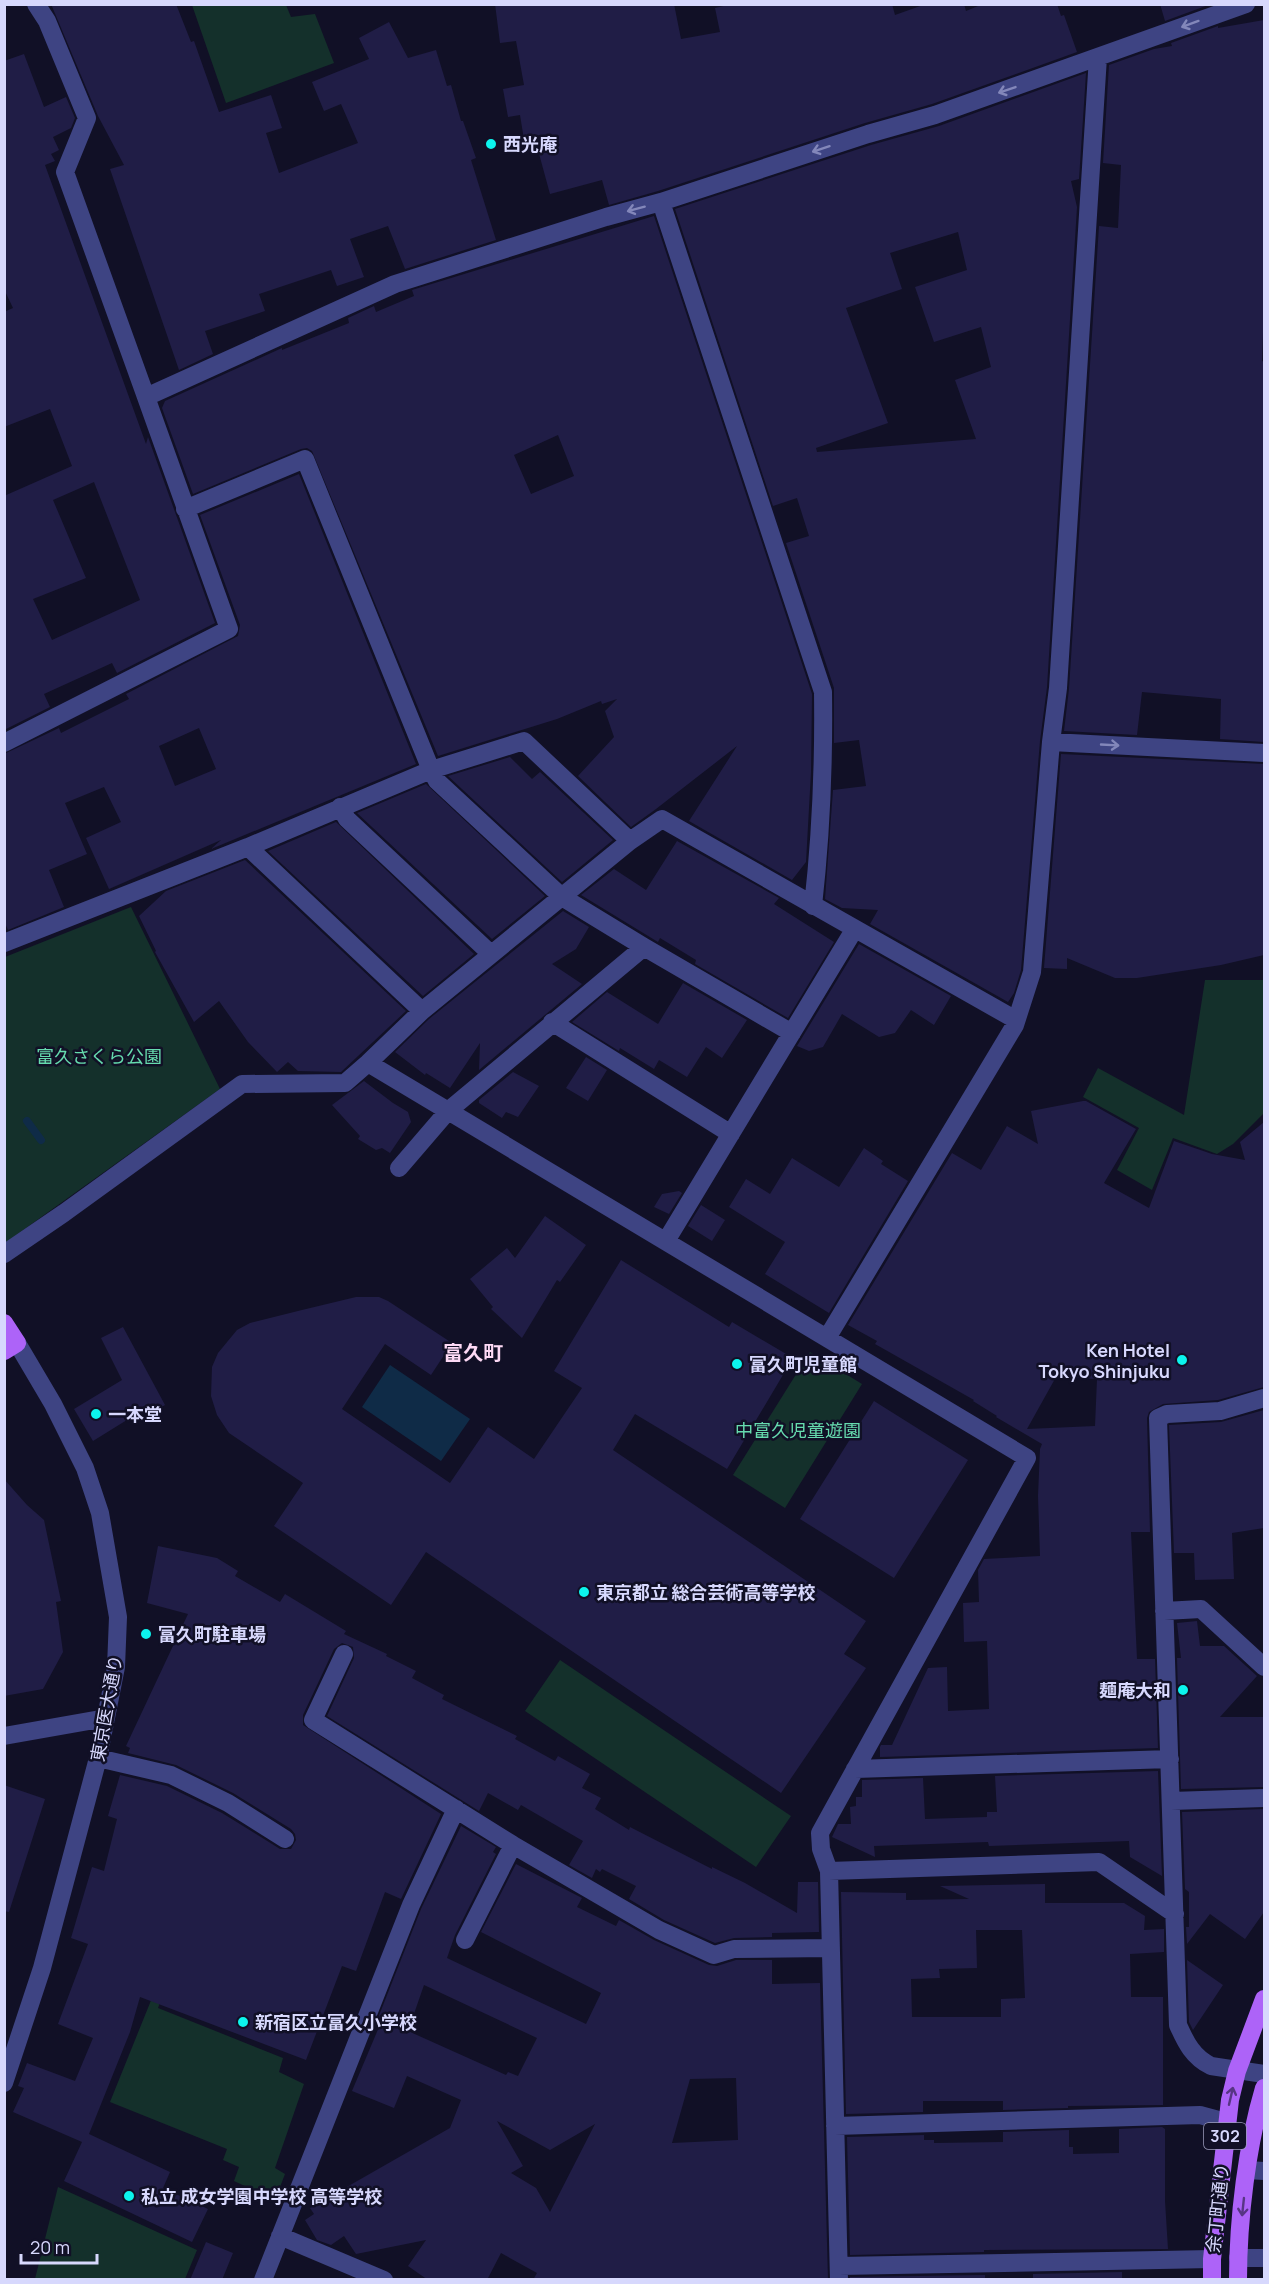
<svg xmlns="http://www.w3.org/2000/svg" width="1269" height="2284" font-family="Manrope,'Noto Sans JP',sans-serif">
<rect width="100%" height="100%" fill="#111026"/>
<path fill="#14302b" d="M 192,5 L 286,5 L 291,17 L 315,14 L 334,63 L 226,103 Z
M 131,907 L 220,1089 L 5,1243 L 5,957 Z
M 1205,980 L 1264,980 L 1264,1113 L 1233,1144 L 1217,1154 L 1173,1138 L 1152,1190 L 1117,1170 L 1139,1128 L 1083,1097 L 1098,1068 L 1184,1115 Z
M 810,1352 L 862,1384 L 785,1508 L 733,1475 Z
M 560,1660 L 791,1816 L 756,1867 L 525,1711 Z
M 154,1993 L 162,1996 L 158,2008 L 283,2058 L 279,2072 L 304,2084 L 275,2168 L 285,2174 L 275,2200 L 234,2181 L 239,2167 L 223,2160 L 227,2149 L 110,2102 Z
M 58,2187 L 197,2250 L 185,2279 L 35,2279 Z"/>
<path fill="#0f2b47" d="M 390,1365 L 470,1419 L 441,1461 L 362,1407 Z"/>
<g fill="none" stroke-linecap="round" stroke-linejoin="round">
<path stroke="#0f2b47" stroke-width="8" d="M 27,1121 L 41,1140"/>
</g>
<path fill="#201d46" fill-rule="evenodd" d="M 51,4 L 176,4 L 191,42 L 194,41 L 219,112 L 271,95 L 282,128 L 266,133 L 279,173 L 358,143 L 341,104 L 324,111 L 312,82 L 369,59 L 359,38 L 389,22 L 408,58 L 436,50 L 447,86 L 451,85 L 461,121 L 463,121 L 476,158 L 471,160 L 496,240 L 405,269 L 388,226 L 350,239 L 364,277 L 337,286 L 331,270 L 259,294 L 265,311 L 205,331 L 213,354 L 179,370 L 110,169 L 124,165 L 98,116 Z
M 495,4 L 674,4 L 681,39 L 720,32 L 715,8 L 732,4 L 892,4 L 895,15 L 926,4 L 964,4 L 966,11 L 983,4 L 1057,4 L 1061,16 L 1064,15 L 1077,52 L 932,104 L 865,123 L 658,191 L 609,205 L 602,180 L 550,194 L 538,150 L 526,152 L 520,115 L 508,117 L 503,89 L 524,85 L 516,41 L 500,43 Z
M 1160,4 L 1211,4 L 1165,21 Z
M 1264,20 L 1264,305 L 1262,361 L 1264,362 L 1264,742 L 1220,739 L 1221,699 L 1142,692 L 1137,735 L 1064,731 L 1069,689 L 1099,226 L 1118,228 L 1121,165 L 1103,163 L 1109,65 L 1154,49 L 1172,46 L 1171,43 L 1218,26 L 1218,28 Z
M 24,54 L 44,107 L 66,97 L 75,118 L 71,128 L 53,137 L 59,150 L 51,154 L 55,161 L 45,165 L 146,444 L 148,437 L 215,623 L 117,673 L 112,663 L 44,694 L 50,707 L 4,730 L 4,496 L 72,466 L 50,409 L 4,427 L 4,312 L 13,308 L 4,289 L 4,61 ZM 94,482 L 140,600 L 52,640 L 33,599 L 86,578 L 53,500 Z
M 1086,73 L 1079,179 L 1071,181 L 1077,207 L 1047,687 L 1040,741 L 1021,970 L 1014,993 L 1008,1002 L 870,924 L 878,910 L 842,908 L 825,899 L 833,790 L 866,786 L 859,740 L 834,743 L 834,688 L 786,543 L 809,536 L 797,498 L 773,506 L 675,209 L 871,145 L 939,126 ZM 958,232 L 967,270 L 915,287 L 934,342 L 981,327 L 991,367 L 955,380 L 976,439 L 817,452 L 816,448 L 888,423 L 846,308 L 902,289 L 890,253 Z
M 654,216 L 812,694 L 811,772 L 806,862 L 792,880 L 689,821 L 737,746 L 656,809 L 631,827 L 578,776 L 614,737 L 605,711 L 617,699 L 602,704 L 601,701 L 557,719 L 438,756 L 312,451 L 307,448 L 301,449 L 193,494 L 162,408 L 165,401 L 282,348 L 282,350 L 349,323 L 348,318 L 374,306 L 376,312 L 414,296 L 412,290 ZM 558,435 L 574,476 L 531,494 L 514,455 Z
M 299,474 L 416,764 L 211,849 L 221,840 L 109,889 L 86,838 L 121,822 L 104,787 L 65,803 L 87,854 L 49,870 L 64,907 L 8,930 L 4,921 L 4,754 L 59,728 L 61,733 L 129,699 L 126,694 L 238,636 L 240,625 L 200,515 ZM 199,728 L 216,769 L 175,786 L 159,746 Z
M 1061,754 L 1264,764 L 1264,955 L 1221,965 L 1137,978 L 1115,978 L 1067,958 L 1067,969 L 1044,968 Z
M 510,757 L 532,779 L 540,772 L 613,840 L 562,882 L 448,776 Z
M 426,784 L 545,896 L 492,939 L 357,813 Z
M 336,822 L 474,954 L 423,996 L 268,851 Z
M 677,841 L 779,898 L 774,904 L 834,942 L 788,1018 L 695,964 L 696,960 L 660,938 L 658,942 L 581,895 L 614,869 L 646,890 Z
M 245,860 L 406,1011 L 341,1072 L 298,1071 L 288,1062 L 277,1072 L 248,1042 L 219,1001 L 194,1022 L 155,952 L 156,951 L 139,916 L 166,891 Z
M 563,911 L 589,927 L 576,949 L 552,964 L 582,984 L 479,1070 L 480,1043 L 450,1088 L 426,1073 L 425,1075 L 395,1052 L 429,1019 Z
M 859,944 L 951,996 L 934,1025 L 911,1010 L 895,1033 L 879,1037 L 842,1014 L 823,1047 L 809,1051 L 797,1046 Z
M 683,983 L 747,1020 L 722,1058 L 706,1047 L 687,1077 L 659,1060 L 654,1069 L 620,1048 L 619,1051 L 572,1022 L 607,992 L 658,1024 Z
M 586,1057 L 607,1070 L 588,1101 L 566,1088 Z
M 513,1072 L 539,1086 L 518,1117 L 506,1112 L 502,1118 L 479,1103 L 479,1100 Z
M 364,1081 L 393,1103 L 408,1112 L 411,1122 L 390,1153 L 382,1148 L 376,1150 L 358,1139 L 360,1136 L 332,1105 Z
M 1083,1101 L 1086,1101 L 1136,1129 L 1104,1183 L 1149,1208 L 1174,1141 L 1212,1154 L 1245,1160 L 1240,1142 L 1264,1122 L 1264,1387 L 1218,1400 L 1163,1404 L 1149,1412 L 1147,1418 L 1150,1532 L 1131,1532 L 1137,1659 L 1155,1659 L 1158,1748 L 880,1757 L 880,1747 L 881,1745 L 892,1745 L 928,1668 L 947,1667 L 948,1711 L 989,1709 L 987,1641 L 964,1642 L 963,1603 L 979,1602 L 978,1570 L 984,1559 L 1040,1556 L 1038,1496 L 1040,1449 L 1042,1444 L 996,1417 L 997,1416 L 973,1401 L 974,1400 L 875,1344 L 877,1341 L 848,1325 L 952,1153 L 981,1170 L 1007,1126 L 1038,1144 L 1031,1111 ZM 1056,1377 L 1097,1379 L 1095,1426 L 1027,1429 Z
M 864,1148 L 883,1161 L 881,1164 L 908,1181 L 829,1313 L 765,1274 L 785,1242 L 729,1207 L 746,1179 L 770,1194 L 792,1158 L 839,1187 Z
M 679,1191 L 682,1193 L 669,1214 L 654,1207 L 662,1194 Z
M 701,1205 L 725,1220 L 712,1241 L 688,1226 Z
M 545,1216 L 586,1245 L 560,1282 L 557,1280 L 522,1338 L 491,1309 L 493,1307 L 470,1279 L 507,1248 L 515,1258 Z
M 621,1260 L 729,1327 L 732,1322 L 793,1358 L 727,1469 L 635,1414 L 613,1450 L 866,1621 L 844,1654 L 866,1668 L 781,1793 L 426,1552 L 391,1605 L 274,1526 L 303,1483 L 229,1433 L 217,1415 L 211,1396 L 212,1367 L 218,1353 L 237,1330 L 250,1323 L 302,1310 L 356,1297 L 379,1297 L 388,1301 L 452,1343 L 431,1375 L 385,1344 L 342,1409 L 450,1483 L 488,1427 L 534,1459 L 582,1388 L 554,1371 Z
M 123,1327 L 165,1405 L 146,1416 L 143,1410 L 93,1441 L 74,1409 L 122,1380 L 101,1338 Z
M 874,1401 L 968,1460 L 894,1578 L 800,1519 Z
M 1264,1410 L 1264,1528 L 1232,1533 L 1234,1579 L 1195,1580 L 1194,1553 L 1174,1553 L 1169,1425 L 1221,1422 Z
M 4,1479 L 27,1505 L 44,1520 L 61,1601 L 56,1602 L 63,1652 L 43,1689 L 4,1696 Z
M 158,1546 L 217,1558 L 238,1571 L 235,1576 L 280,1602 L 285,1594 L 346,1631 L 344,1634 L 387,1654 L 386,1656 L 416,1671 L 412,1678 L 444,1695 L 442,1699 L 517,1736 L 515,1739 L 555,1761 L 558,1756 L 590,1774 L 582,1788 L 601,1798 L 595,1809 L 629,1830 L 630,1827 L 712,1869 L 712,1867 L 745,1883 L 797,1913 L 798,1882 L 818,1882 L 819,1932 L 772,1933 L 772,1937 L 734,1938 L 715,1943 L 664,1920 L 629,1899 L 636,1886 L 602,1869 L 600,1872 L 596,1869 L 592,1878 L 569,1865 L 583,1841 L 521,1805 L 518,1810 L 488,1793 L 479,1811 L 327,1716 L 354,1658 L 353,1647 L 342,1643 L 334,1649 L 303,1715 L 303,1725 L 441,1814 L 401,1899 L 385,1892 L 356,1971 L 342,1966 L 306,2060 L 140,1997 L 130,2032 L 89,2134 L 170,2172 L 163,2188 L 208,2209 L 192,2242 L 64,2181 L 82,2142 L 13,2112 L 24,2088 L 18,2086 L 27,2063 L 75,2081 L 93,2038 L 58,2024 L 88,1944 L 71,1938 L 92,1867 L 104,1871 L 117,1819 L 108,1816 L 120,1775 L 167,1786 L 222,1813 L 280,1849 L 291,1849 L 296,1840 L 295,1834 L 291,1829 L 233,1793 L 176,1765 L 128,1753 L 130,1748 L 126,1746 L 188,1614 L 147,1603 Z
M 1197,1621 L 1200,1646 L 1224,1646 L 1257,1676 L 1220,1717 L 1264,1717 L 1264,1787 L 1181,1789 L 1177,1658 L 1181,1658 L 1177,1623 Z
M 1158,1771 L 1162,1876 L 1130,1857 L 1129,1841 L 989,1846 L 988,1842 L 874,1846 L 875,1857 L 832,1837 L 838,1824 L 851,1824 L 850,1807 L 856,1806 L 856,1797 L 862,1797 L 862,1780 L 923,1778 L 925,1819 L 987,1817 L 987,1812 L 997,1812 L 995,1776 Z
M 4,1785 L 45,1799 L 9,1912 L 4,1911 Z
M 1264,1809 L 1264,1912 L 1245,1939 L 1210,1914 L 1187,1944 L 1186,1927 L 1189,1927 L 1189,1892 L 1185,1889 L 1182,1812 Z
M 461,1826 L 496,1847 L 493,1852 L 496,1854 L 455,1935 L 447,1958 L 586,2024 L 601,1993 L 481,1932 L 516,1864 L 582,1898 L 577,1907 L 616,1926 L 619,1920 L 654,1940 L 709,1965 L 717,1966 L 736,1960 L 772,1960 L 772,1984 L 820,1983 L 828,2280 L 533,2280 L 537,2273 L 501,2253 L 487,2280 L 428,2280 L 408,2266 L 426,2240 L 356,2254 L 344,2236 L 331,2245 L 317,2240 L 305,2220 L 314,2214 L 310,2208 L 450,2128 L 461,2100 L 407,2076 L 394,2108 L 352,2091 L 382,2020 L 378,2018 L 421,1909 ZM 424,1985 L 537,2038 L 518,2076 L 508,2072 L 506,2075 L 408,2031 ZM 736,2078 L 738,2140 L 672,2143 L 690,2079 ZM 497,2121 L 550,2150 L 595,2124 L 550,2212 L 536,2188 L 511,2173 L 523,2166 Z
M 1045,1884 L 1045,1903 L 1124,1903 L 1145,1916 L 1144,1930 L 1164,1929 L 1164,1952 L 1130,1954 L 1131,1997 L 1163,1997 L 1163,2105 L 1068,2106 L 1068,2108 L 1003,2110 L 1003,2101 L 923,2101 L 923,2112 L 846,2114 L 841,1892 L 906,1893 L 906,1900 L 969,1899 L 940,1886 ZM 976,1930 L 1022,1930 L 1025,1998 L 1001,1999 L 1001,2017 L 912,2017 L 911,1979 L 940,1978 L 939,1969 L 977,1968 Z
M 1187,1960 L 1223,1985 L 1193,2030 L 1189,2022 Z
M 1162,2127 L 1165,2129 L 1165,2201 L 1168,2249 L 984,2250 L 984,2252 L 850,2255 L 847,2137 L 924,2135 L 924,2140 L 934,2140 L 934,2143 L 1003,2142 L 1003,2132 L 1069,2130 L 1069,2147 L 1073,2147 L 1073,2154 L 1119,2153 L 1119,2129 Z
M 206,2242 L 233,2253 L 222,2280 L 190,2280 Z
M 1122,2272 L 1122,2280 L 1033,2280 L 1033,2274 Z
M 985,2275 L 985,2280 L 850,2280 L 850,2277 Z"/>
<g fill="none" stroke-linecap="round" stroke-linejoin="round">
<path stroke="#3e4483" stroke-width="18" d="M 36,4 L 47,21 L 87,118 L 65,172 L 146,397
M 661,202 L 823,692 C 824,764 821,835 813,906
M 185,509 L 305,459 L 431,770 L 437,781 L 562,897 L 644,947 L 792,1033
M 1051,742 L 1264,753
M 4,743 L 229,629 L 146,397 L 395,284 L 606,217 L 661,202 L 868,134 L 935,115 L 1246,4
M 340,807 L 347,819 L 491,954
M 248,847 L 422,1011
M 4,943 L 248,847 L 431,770 L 524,741 L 630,841
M 552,1022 L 731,1134
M 368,1063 L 1027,1458 L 820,1833 L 821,1849 L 829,1871 L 839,2280
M 399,1168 L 448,1111 L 644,947
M 666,1241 L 854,930
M 4,1254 L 64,1213 L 242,1084 L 345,1083 L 368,1063 L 422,1011 L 630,841 L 662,819 L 1016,1020
M 827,1338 L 1015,1025 L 1032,972 L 1051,742 L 1058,688 L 1098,57
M 1264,1398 L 1220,1411 L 1167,1414 L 1158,1418 L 1178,2025 C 1186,2043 1193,2057 1211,2066 L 1264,2074
M 1164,1611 L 1201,1609 L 1264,1667
M 344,1654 L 313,1720 L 513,1845 L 659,1930 L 714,1955 L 734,1949 L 831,1948
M 4,1736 L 106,1718
M 98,1758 L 171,1775 L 228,1803 L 285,1839
M 855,1769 L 1170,1759
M 1171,1801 L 1264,1798
M 829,1871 L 1099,1862 L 1175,1914
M 465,1940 L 513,1845
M 4,2083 L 42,1968 L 98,1758 L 116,1667 L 118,1617 L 100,1513 L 85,1468 L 53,1404 L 17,1343
M 835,2126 L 1200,2115 L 1226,2122
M 1247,2170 L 1264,2171
M 280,2236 L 384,2280
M 1238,2258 L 1264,2258
M 839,2266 L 1212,2259
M 263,2280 L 411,1905 L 456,1809"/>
<path stroke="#ad63f8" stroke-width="18" d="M 4,1323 L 17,1343 L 4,1351
M 1212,2280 L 1212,2259 L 1230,2100 L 1237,2071 L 1264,1999
M 1238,2280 C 1238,2219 1247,2145 1264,2088"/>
</g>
<defs><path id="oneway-shaft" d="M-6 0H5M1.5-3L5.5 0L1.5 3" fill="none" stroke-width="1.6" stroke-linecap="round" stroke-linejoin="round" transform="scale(1.5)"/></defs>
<g stroke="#8387ba">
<use href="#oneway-shaft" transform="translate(1190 24) rotate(160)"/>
<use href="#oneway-shaft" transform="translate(1007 90) rotate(161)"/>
<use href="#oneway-shaft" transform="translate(821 149) rotate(162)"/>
<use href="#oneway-shaft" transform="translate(636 209) rotate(165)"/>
<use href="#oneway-shaft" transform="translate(1110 745) rotate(3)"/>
</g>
<g stroke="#573584">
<use href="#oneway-shaft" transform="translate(1231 2096) rotate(-77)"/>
<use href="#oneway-shaft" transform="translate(1243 2207) rotate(96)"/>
</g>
<g fill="#0cf4ed" stroke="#111026" stroke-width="2">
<circle cx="491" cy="144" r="6"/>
<circle cx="1182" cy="1360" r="6"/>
<circle cx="737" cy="1364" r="6"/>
<circle cx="96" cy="1414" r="6"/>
<circle cx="584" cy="1592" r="6"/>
<circle cx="146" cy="1634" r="6"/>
<circle cx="1183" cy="1690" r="6"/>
<circle cx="243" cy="2022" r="6"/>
<circle cx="129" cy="2196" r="6"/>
</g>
<g text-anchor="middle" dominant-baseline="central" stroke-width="5" stroke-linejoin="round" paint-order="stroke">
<rect fill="#111026" stroke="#9c9cbc" stroke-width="1.5" x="1204" y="2123" width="42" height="26" rx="4.5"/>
<g font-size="16" font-weight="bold" fill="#d7d8fd">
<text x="1225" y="2136">302</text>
</g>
<g font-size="18" font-weight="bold" fill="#d7d8fd" stroke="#111026" text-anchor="start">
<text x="503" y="144">西光庵</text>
<text x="1170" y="1350" text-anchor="end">Ken Hotel<tspan x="1170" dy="21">Tokyo Shinjuku</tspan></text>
<text x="749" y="1364">富久町児童館</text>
<text x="108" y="1414">一本堂</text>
<text x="596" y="1592">東京都立 総合芸術高等学校</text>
<text x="158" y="1634">富久町駐車場</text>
<text x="1171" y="1690" text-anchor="end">麺庵大和</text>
<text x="255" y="2022">新宿区立富久小学校</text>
<text x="141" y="2196">私立 成女学園中学校 高等学校</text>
</g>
<g font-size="18" fill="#66dbae" stroke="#111026">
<text x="99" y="1056">富久さくら公園</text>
<text x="798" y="1430">中富久児童遊園</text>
</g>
<g font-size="18" fill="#d7d8fd" stroke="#111026">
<text transform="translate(106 1708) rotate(-80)">東京医大通り</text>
<text transform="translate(1217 2208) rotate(-84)">余丁町通り</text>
</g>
<g font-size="20" font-weight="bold" fill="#fdd9f5" stroke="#111026">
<text x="473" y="1352">富久町</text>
</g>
</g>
<rect width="1269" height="2284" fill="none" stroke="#d7d8fd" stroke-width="12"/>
<path d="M21 2254v9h76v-9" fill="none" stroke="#d7d8fd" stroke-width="3"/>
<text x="30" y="2254" font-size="18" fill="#d7d8fd" stroke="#111026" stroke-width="4.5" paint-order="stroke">20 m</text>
</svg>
